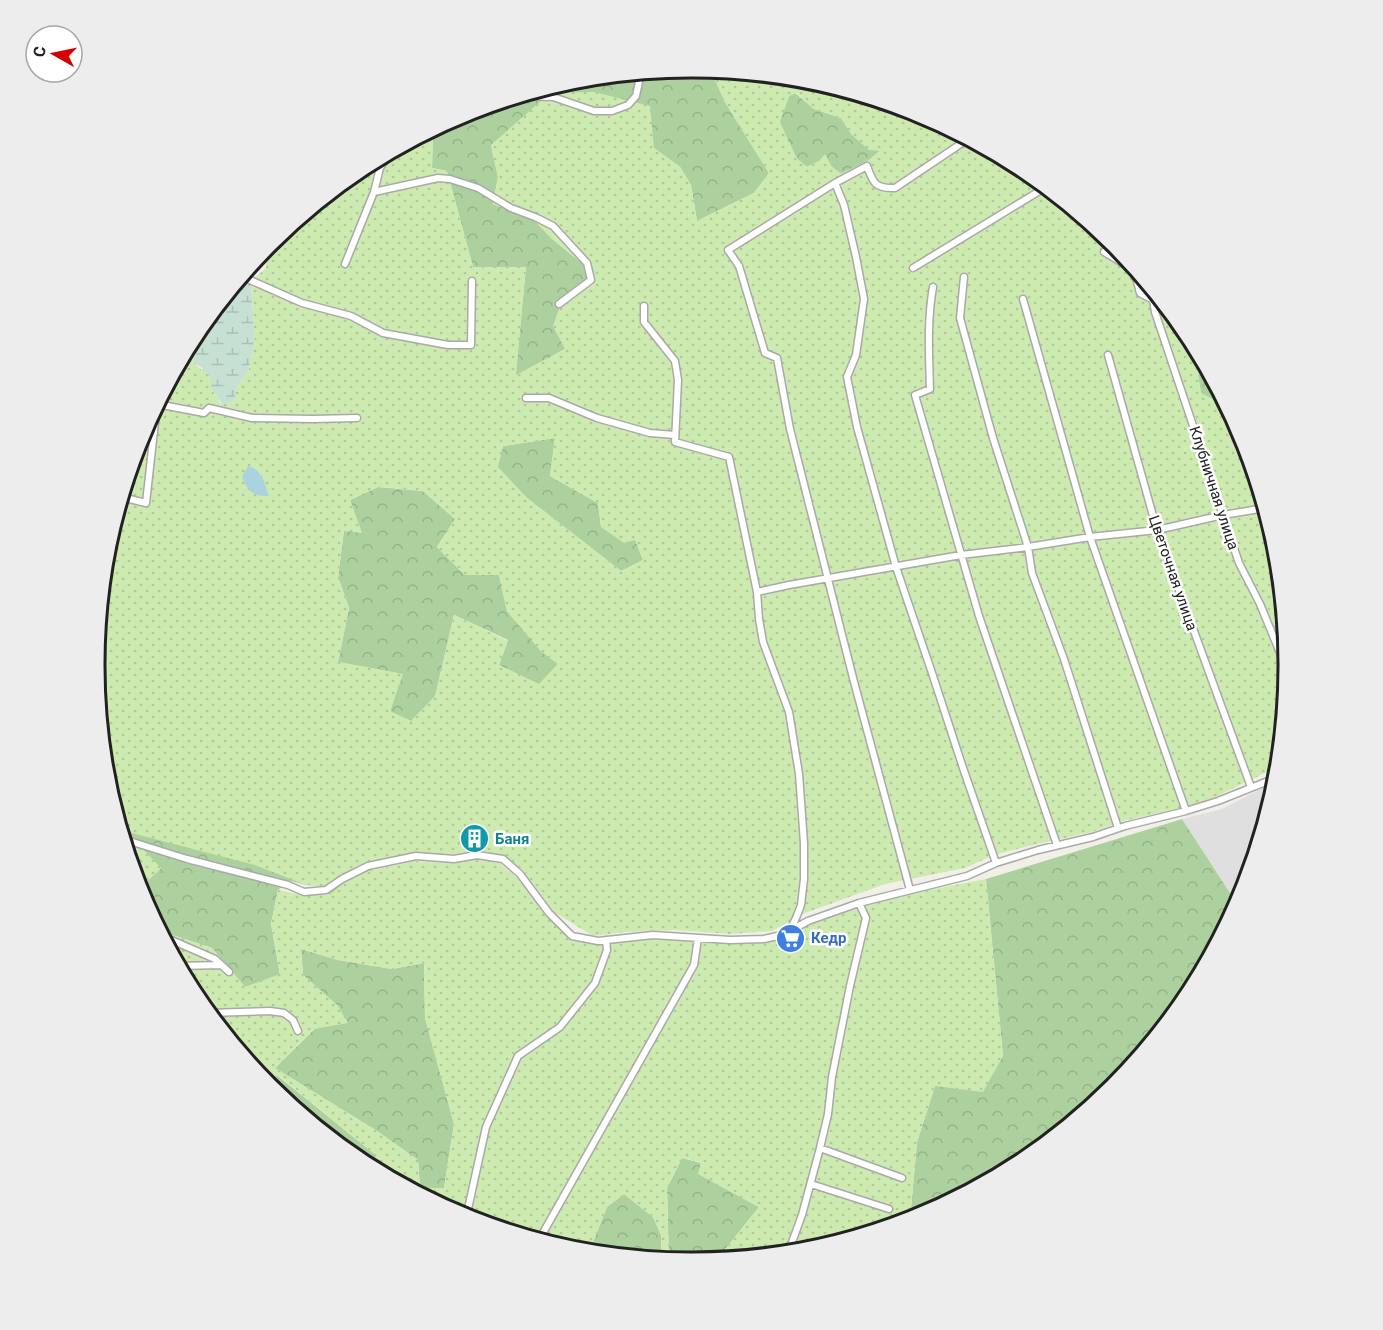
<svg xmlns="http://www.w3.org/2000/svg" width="1383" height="1330" font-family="Roboto,sans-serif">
<defs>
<pattern id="forest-crowns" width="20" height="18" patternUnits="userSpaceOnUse" patternTransform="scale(1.5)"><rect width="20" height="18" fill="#add19e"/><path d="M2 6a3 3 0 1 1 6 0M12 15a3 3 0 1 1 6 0" fill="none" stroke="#95b388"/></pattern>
<pattern id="wetland-marsh" width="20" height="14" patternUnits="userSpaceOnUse" patternTransform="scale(1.5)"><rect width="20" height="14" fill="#c6e0d4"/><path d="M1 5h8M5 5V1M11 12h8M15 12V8" fill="none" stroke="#aac0b6"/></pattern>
<pattern id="garden-dots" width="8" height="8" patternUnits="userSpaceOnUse" patternTransform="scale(1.5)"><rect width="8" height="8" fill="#cdebb0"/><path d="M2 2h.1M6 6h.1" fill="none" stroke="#b0c997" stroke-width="1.8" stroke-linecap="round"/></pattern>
</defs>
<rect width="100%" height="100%" fill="#f2efe9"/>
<path fill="#e0dfdf" d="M 1278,780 L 1244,892 L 1230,893 L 1182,819 L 1222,809 Z"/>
<path fill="url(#forest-crowns)" d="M 692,68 L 710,69 L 725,102 L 769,173 L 754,193 L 697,221 L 691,185 L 680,167 L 654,148 L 491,145 L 498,177 L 493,204 L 533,219 L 551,238 L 583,264 L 587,278 L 563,298 L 565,349 L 515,376 L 526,268 L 473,267 L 447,171 L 432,168 L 433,129 L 463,113 L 575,79 Z
M 795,93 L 814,109 L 841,118 L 852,135 L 881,150 L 869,160 L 841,174 L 832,167 L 819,161 L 807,167 L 797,159 L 779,122 L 789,96 Z
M 1206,366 L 1227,406 L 1201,394 L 1198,375 Z
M 555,438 L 550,476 L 598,503 L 601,527 L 635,539 L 643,560 L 621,571 L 527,498 L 497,467 L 503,446 Z
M 378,487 L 423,491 L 455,519 L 437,547 L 465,575 L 499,575 L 507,611 L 541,651 L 558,664 L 539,685 L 499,665 L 508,640 L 454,615 L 435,697 L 411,721 L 390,712 L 402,674 L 338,662 L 349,608 L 338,577 L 344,530 L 361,532 L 350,500 Z
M 107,785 L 263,825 L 368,862 L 407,925 L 329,895 L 325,886 L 306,885 L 291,881 L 278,890 L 271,924 L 280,975 L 245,987 L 212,948 L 160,931 L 138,890 L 161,868 L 124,842 Z
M 1182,819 L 1230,893 L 1244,892 L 1188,997 L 1114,1088 L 1023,1162 L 920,1217 L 905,1222 L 911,1209 L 917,1142 L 935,1086 L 1003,1056 L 986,879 Z
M 301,949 L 338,960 L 392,969 L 424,963 L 425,1018 L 454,1124 L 444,1188 L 420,1188 L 418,1160 L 377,1131 L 275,1068 L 338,1006 L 303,975 Z
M 278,1076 L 377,1156 L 366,1165 L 359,1162 L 269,1087 L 261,1078 Z
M 682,1158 L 701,1163 L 699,1174 L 759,1207 L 723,1252 L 722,1260 L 692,1262 L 669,1260 L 667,1188 Z
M 624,1194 L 653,1217 L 661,1235 L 662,1260 L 589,1252 L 607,1207 Z"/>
<path fill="url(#wetland-marsh)" d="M 237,281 L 251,286 L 255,339 L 249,369 L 237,387 L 234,402 L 222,404 L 210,387 L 202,368 L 194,363 L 190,342 L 195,333 Z"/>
<path fill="url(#garden-dots)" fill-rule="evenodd" d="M 710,69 L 808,79 L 920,113 L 1024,168 L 1114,243 L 1188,333 L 1206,366 L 1198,375 L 1201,393 L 1227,406 L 1244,437 L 1278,549 L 1289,665 L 1279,766 L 1203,803 L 1123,821 L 1092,832 L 1037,844 L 994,855 L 965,868 L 885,884 L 805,913 L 772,931 L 730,934 L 674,930 L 626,932 L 593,936 L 554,912 L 524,871 L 506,857 L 478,852 L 453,855 L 417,853 L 368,862 L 341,874 L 325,886 L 306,885 L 255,865 L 120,830 L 105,781 L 94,665 L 106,548 L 140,436 L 190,342 L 194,363 L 212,379 L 210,387 L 221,404 L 234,402 L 237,387 L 249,369 L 255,339 L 251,287 L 237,281 L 244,273 L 256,277 L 266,268 L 266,250 L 264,248 L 269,242 L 360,168 L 433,129 L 432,168 L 447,171 L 473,267 L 526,267 L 516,375 L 565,349 L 553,326 L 563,298 L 587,278 L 583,264 L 551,238 L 533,219 L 493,204 L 498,177 L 491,145 L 550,93 L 594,92 L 650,106 L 654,148 L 680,167 L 691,185 L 697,221 L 754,193 L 769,173 L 725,102 ZM 796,93 L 814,109 L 841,118 L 852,135 L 869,150 L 880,151 L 869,160 L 841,174 L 832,167 L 825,154 L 819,161 L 807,167 L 797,159 L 780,122 L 789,96 ZM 555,438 L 550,476 L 598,503 L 601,527 L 624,543 L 635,540 L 643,560 L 621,571 L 527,498 L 498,467 L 503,446 ZM 378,487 L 423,491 L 455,519 L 437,547 L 465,575 L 499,575 L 507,611 L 541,651 L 558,664 L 539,684 L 499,665 L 508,641 L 454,615 L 435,696 L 411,721 L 390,711 L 403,674 L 338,662 L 349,608 L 338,577 L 344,531 L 362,533 L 350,500 Z
M 124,842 L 140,846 L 161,868 L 138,890 Z
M 476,859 L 500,863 L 518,879 L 546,916 L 568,938 L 597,945 L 635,938 L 728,943 L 774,941 L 808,923 L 887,898 L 986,879 L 1003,1056 L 983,1092 L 935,1086 L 917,1142 L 911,1209 L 905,1222 L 808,1251 L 722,1260 L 723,1252 L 759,1207 L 698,1174 L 701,1162 L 682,1158 L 667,1188 L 669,1260 L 662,1260 L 661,1235 L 653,1217 L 624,1194 L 607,1207 L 589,1252 L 575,1251 L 463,1217 L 366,1165 L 377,1156 L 279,1076 L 261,1078 L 195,997 L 160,931 L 212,948 L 245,987 L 280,974 L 271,924 L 278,890 L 302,895 L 329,895 L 344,883 L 369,871 L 415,861 L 453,863 ZM 301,949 L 338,960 L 392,969 L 424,963 L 425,1018 L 454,1124 L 444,1188 L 420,1188 L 418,1160 L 377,1131 L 275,1068 L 314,1029 L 348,1023 L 338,1006 L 303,975 Z"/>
<path fill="#aad3df" d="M 248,466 C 261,469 266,484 268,496 C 253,496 247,491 242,477 Z"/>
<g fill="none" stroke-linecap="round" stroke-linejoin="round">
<defs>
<path id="minor" d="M 520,96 L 553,97 L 594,111 L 612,111 L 628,105 L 636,96 L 641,72
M 835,183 L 844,205 L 856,257 L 864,299 L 856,355 L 847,377 L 857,427 L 896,567 L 933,676 L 963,768 L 996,863
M 374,192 L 438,178 L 450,179 L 478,188 L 511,208 L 535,217 L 553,226 L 587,263 L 591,280 L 559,304
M 1104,252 L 1134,270 L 1140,293 L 1157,302 L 1163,302
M 345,264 L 374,192 L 380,168 L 390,152
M 913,268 L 1046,187
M 241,276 L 302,303 L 351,316 L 383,333 L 448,345 L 471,345 L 472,281
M 964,277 L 960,318 L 993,438 L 1028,547 L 1032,573 L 1064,659 L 1118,828
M 933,287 C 927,321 929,354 930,389 L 915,395 L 979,616 L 1057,845
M 1023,299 L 1090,537 L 1186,811
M 1153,300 L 1155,312 L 1239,563 L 1260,604 L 1288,672
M 644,306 L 644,322 L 675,361 L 678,380 L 675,442 L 729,457 L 757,592 L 759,619 L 763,642 L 789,712 L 799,774 L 804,843 L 804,879 L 801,905 L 796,918 L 790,930
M 1108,355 L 1157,530 L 1251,787
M 526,398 L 549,398 L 597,418 L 650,433 L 675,435
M 121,497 L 146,503 L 157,404 L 204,413 L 209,408 L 252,418 L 312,419 L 357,418
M 757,592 L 789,585 L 961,555 L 1028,547 L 1090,537 L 1157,530 L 1223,515 L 1265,508
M 123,839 L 187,859 L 288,885 L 304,892 L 326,890 L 342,879 L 368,866 L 416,856 L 454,859 L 477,855 L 503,859 L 520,874 L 549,913 L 572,936 L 598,941 L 653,935 L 730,940 L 764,939 L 782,935 L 808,921 L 859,903 L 967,876 L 996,863 L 1038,850 L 1093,837 L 1125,826 L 1186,811 L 1218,801 L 1278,777
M 910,890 L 853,678 L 790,429 L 777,358 L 765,353 L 739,266 L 728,250 L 835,183 L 867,166 C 873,183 875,189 895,188 L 968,139
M 162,936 L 215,959 L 229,972
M 178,966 L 221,965
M 208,1013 L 270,1011 L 284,1013 L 293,1020 L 298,1031
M 820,1148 L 902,1178
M 811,1184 L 889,1209
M 466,1218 L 486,1127 L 518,1056 L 560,1027 L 595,983 L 607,950 L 606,940
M 539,1240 L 694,965 L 698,938
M 791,1244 L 811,1250
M 788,1253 L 802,1215 L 820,1148 L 828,1114 L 832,1077 L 850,986 L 866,918 L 859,903"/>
</defs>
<use href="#minor" stroke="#a9a9a9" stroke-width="9"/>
<use href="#minor" stroke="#fff" stroke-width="6"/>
</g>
<defs>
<symbol id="building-disc" viewBox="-11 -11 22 22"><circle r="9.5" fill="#0f9aa8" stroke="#fff"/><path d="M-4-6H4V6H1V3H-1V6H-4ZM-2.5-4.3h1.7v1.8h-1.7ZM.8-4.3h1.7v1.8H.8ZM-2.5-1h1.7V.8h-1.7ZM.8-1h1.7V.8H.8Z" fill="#fff"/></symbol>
<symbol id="supermarket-disc" viewBox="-11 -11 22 22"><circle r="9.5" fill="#3f7fe0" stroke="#fff"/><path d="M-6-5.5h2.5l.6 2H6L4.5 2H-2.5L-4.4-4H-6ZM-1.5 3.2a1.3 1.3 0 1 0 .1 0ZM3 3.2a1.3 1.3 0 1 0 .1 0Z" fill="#fff"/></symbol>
</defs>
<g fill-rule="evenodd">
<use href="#building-disc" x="458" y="822" width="33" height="33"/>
<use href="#supermarket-disc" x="774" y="922" width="33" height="33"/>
</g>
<g text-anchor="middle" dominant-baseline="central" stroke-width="5" stroke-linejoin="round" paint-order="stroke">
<g font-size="15" fill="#222" stroke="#fff">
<text transform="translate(1214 488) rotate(72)">Клубничная улица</text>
<text transform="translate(1173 573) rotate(71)">Цветочная улица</text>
</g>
<g font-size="15" font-weight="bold" fill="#0d838f" stroke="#fff" text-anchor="start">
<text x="495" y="839">Баня</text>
</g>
<g font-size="15" font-weight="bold" fill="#366cbe" stroke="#fff" text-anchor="start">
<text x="811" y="938">Кедр</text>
</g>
</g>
<path d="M0 0H1383V1330H0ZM691 78H692A586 586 0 0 1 1278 664V666A586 586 0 0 1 692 1252H691A586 586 0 0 1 105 666V664A586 586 0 0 1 691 78Z" fill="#ededed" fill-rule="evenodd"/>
<path fill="none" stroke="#222" stroke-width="3" d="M691 78H692A586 586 0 0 1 1278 664V666A586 586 0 0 1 692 1252H691A586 586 0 0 1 105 666V664A586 586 0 0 1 691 78Z"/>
<g transform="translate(54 54) rotate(279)"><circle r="28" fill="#ffffff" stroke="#a7a7a7" stroke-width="1.5"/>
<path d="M0-4.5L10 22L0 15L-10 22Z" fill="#d40000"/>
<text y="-9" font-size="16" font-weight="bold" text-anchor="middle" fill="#222222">С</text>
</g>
</svg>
